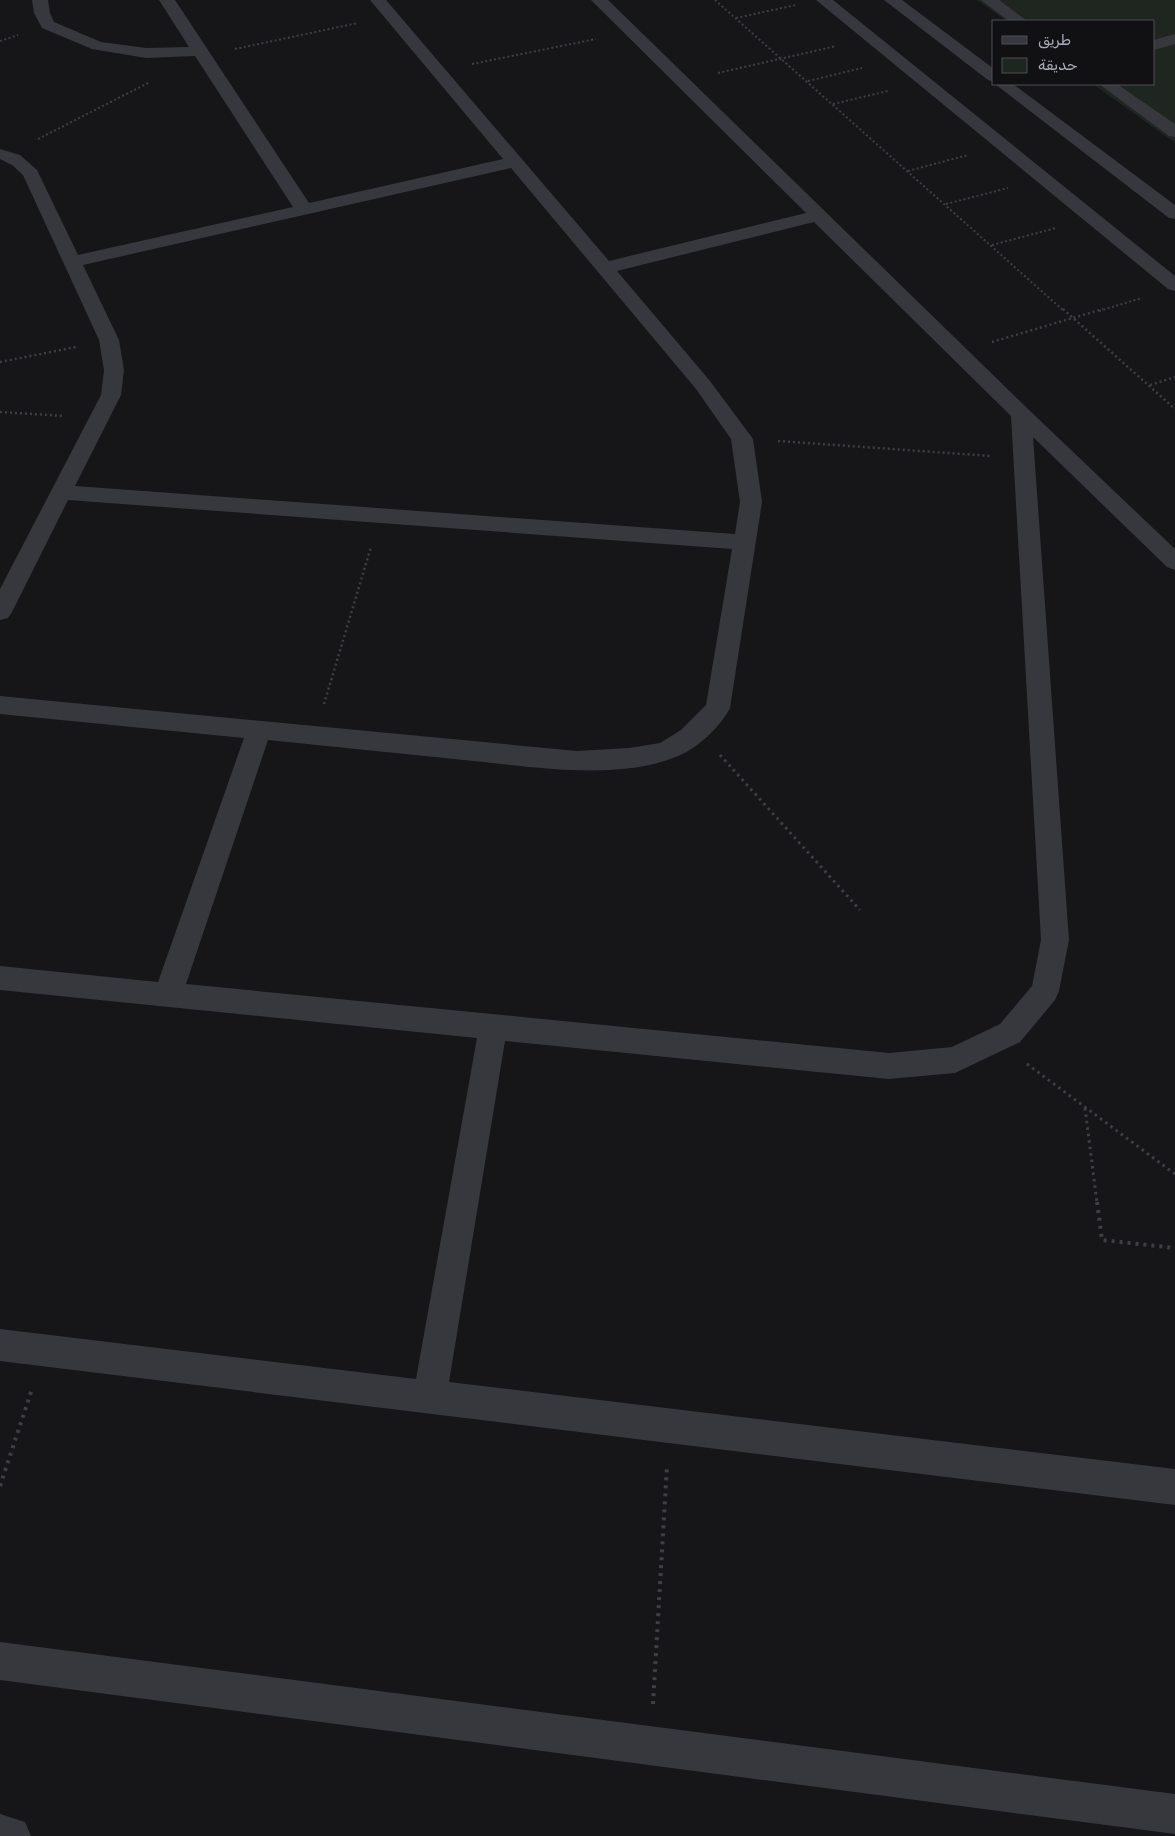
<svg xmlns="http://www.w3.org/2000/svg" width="1175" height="1836" font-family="Rubik,Cairo,sans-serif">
<rect width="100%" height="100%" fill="#161618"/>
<path fill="#1e261f" d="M 977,0 L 1175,0 L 1175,143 L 1093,84 L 1154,84 L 1154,21 L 1007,21 Z"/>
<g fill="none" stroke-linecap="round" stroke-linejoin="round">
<path stroke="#3d3f44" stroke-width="2" stroke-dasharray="2 2.5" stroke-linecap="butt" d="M 715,0 L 1064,311
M 736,18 L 796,5
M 0,41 L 18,35
M 235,49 L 358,23
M 472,64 L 596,39
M 718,73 L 836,46
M 808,81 L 862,68
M 833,104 L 888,91
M 38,139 L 148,83
M 908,171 L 968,155
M 946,204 L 1008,188
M 992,245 L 1056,228
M 1099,311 L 1142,298"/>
<path stroke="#3d3f44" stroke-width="2.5" stroke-dasharray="2 3" stroke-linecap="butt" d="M 1063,309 L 1175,409
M 992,342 L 1103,309
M 0,362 L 76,347
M 1150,385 L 1175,377
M 0,412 L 64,416
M 778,441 L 991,456
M 324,704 L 371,547"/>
<path stroke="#3d3f44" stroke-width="3" stroke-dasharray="2.5 4" stroke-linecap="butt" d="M 720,755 L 860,910
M 1027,1064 L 1175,1174
M 1085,1108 L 1097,1203"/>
<path stroke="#3d3f44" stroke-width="4" stroke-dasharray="3 5" stroke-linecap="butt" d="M 1097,1202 L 1102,1240 L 1175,1248
M 0,1486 L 32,1389
M 653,1704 L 667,1466"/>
<path fill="#37383d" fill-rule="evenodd" d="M 32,0 L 48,0 L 50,13 L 54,22 L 101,42 L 146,48 L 189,47 L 159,0 L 175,0 L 309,203 L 503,159 L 370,0 L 386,0 L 609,261 L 806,213 L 591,0 L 608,0 L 1028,409 L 1175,549 L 1175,570 L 1167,567 L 1033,437 L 1069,940 L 1059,991 L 1055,1000 L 1020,1042 L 955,1073 L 889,1079 L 505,1041 L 449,1382 L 1175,1469 L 1175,1505 L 0,1361 L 0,1329 L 416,1379 L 477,1038 L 0,990 L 0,966 L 158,982 L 244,738 L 0,714 L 0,696 L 577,751 L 629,748 L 660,743 L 681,730 L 706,705 L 732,549 L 68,500 L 12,612 L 8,618 L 0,620 L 0,589 L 101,395 L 104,370 L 99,340 L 23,175 L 12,165 L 0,159 L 0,149 L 20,155 L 37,170 L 78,255 L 293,207 L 195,56 L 146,58 L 92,49 L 42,28 L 34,13 ZM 511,168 L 696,389 L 731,439 L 740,502 L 735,534 L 75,486 L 121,395 L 124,370 L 119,340 L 83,265 ZM 814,222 L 1011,416 L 1041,940 L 1032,986 L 1000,1024 L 952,1047 L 889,1053 L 186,984 L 268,740 C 333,747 399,753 464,760 C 529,766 617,782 678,756 C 698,748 720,727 730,708 L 762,502 L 753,439 L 710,381 L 617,271 Z
M 816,0 L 833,0 L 1175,276 L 1175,291 L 1168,289 Z
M 884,0 L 902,0 L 994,69 L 994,82 L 988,80 Z
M 981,0 L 999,0 L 1027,21 L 1009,21 Z
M 1175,34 L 1175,44 L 1154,50 L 1154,40 Z
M 995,84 L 1013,84 L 1175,205 L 1175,219 L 1169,218 Z
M 1099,84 L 1117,84 L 1175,124 L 1175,137 L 1169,136 Z
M 0,1642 L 1175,1794 L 1175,1834 L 0,1680 Z
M 0,1814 L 25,1822 L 31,1836 L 0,1836 Z"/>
</g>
<rect x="992" y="20" width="162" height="65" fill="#111113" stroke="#4d4f55"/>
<rect x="1002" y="36" width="25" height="8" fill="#37383d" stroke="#4d4f55"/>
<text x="1038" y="45" font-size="15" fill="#a8adb8">طريق</text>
<rect x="1002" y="58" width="25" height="15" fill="#1e261f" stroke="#4d4f55"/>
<text x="1038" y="70" font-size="15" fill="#a8adb8">حديقة</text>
</svg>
